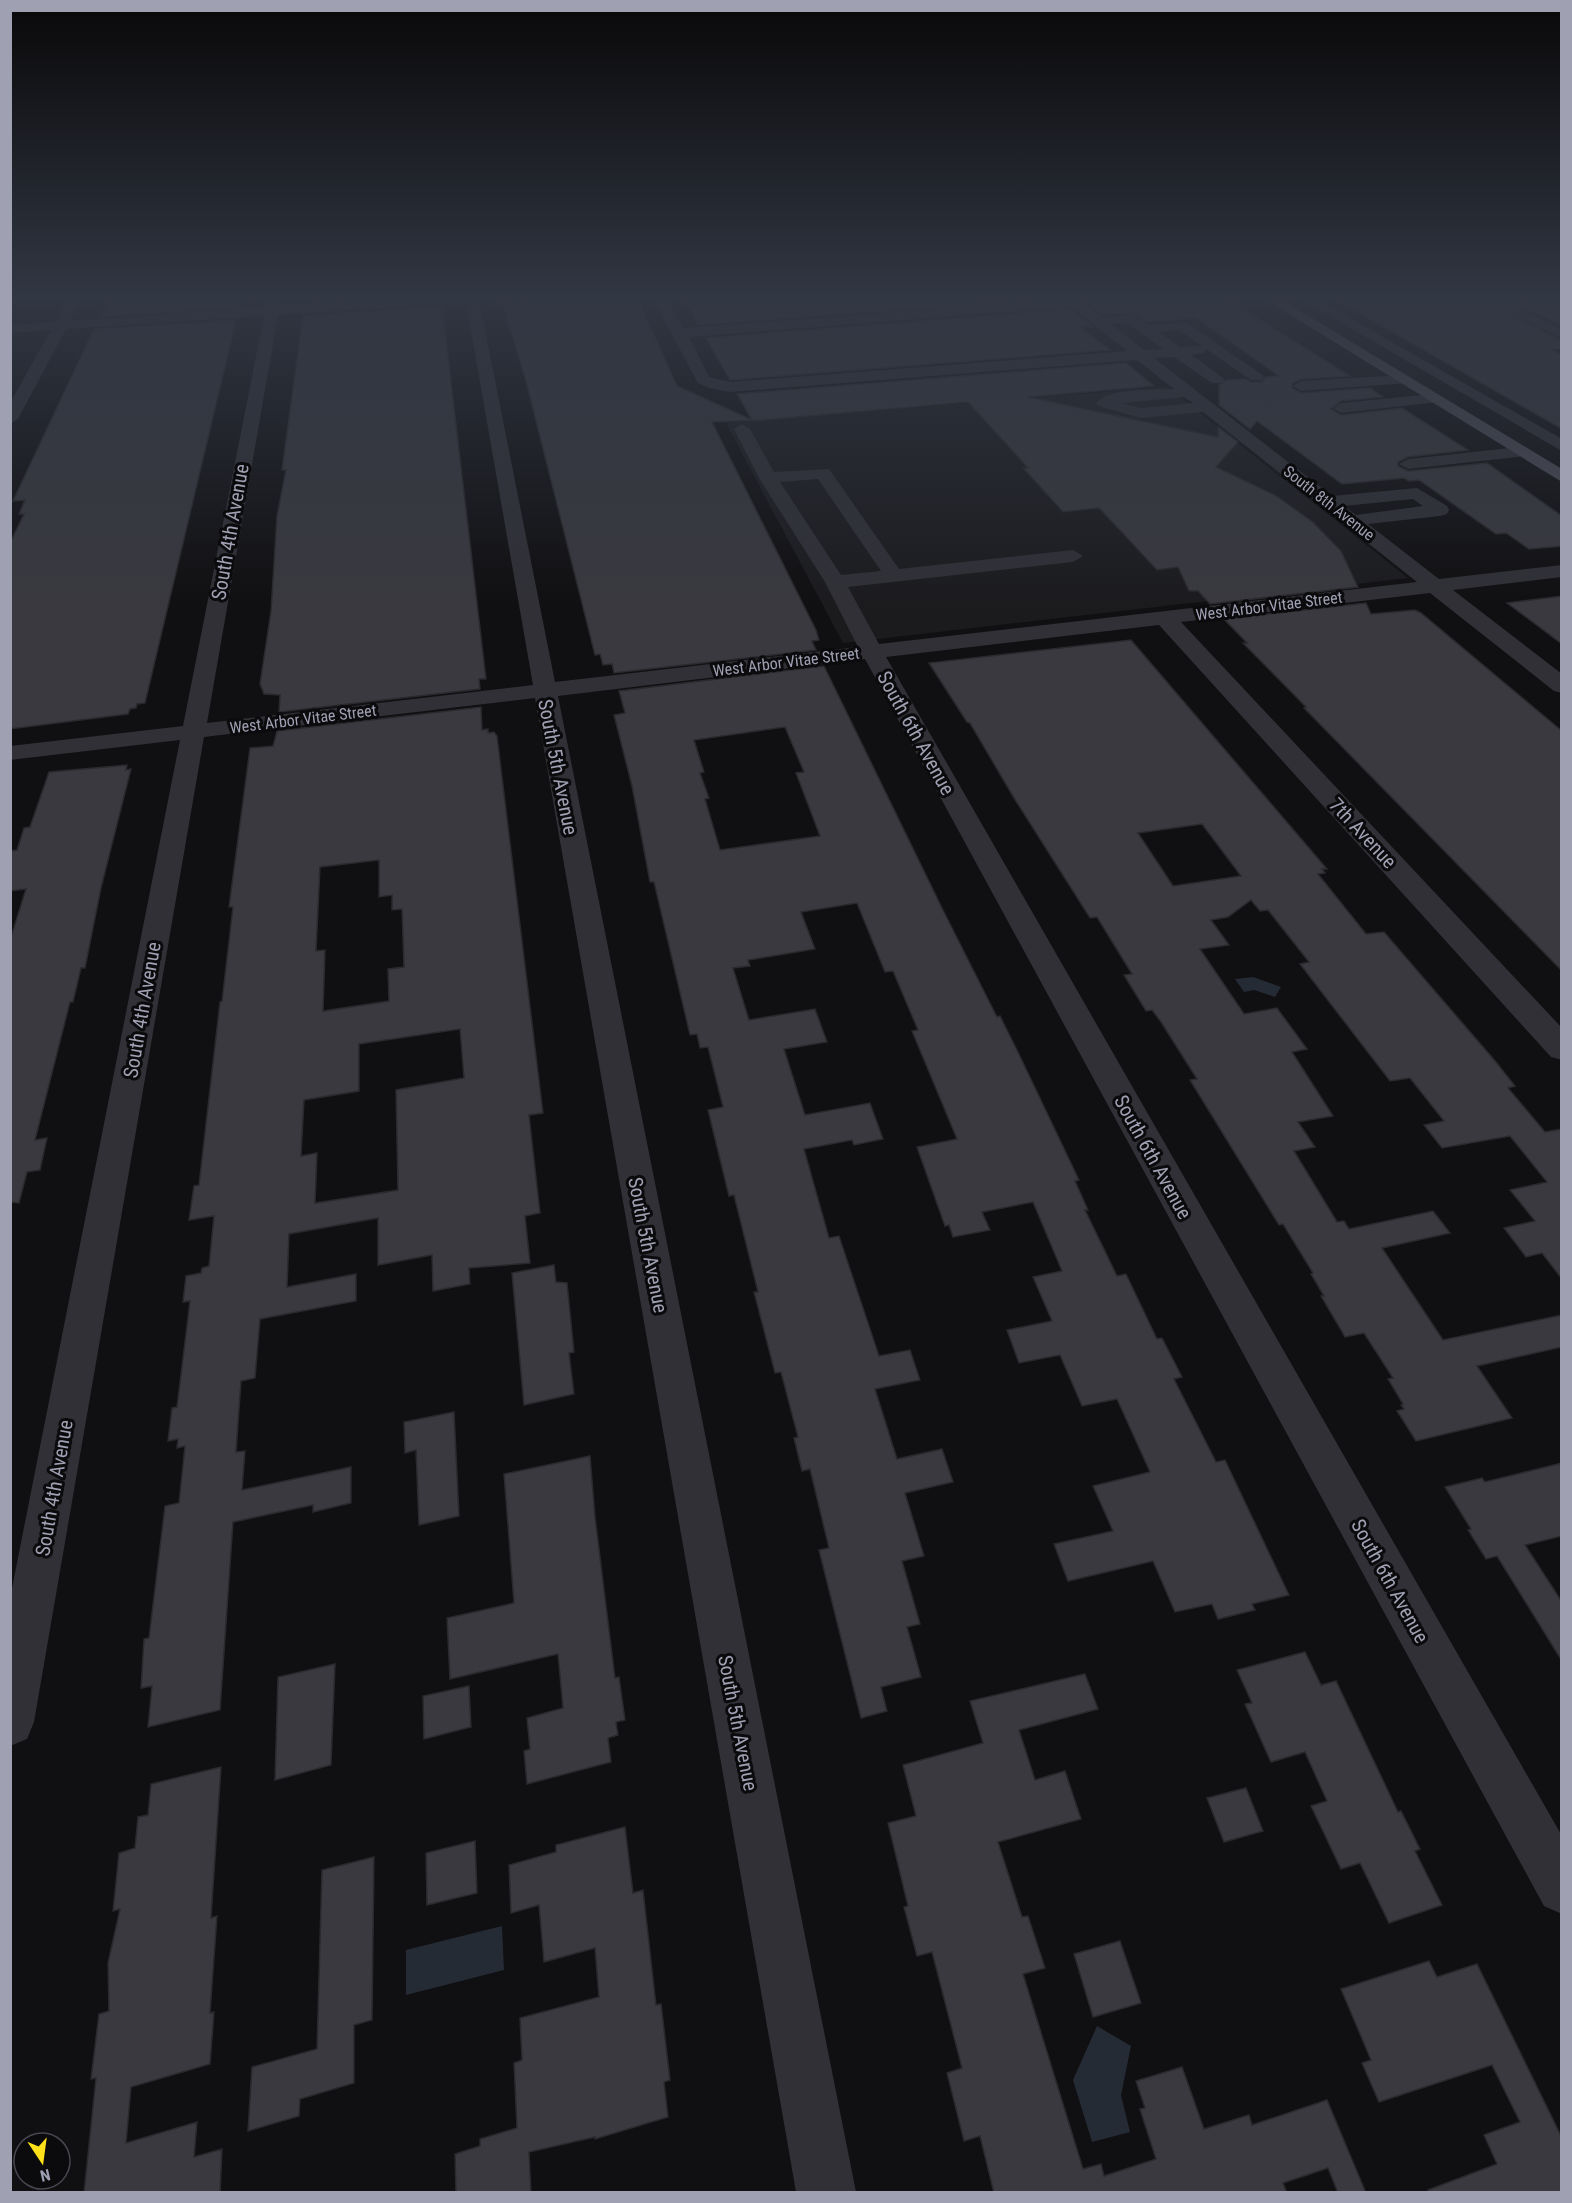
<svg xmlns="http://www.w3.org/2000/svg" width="1572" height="2203" font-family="'Roboto Condensed',sans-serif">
<rect width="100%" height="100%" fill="#100f11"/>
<path fill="#1b1b1e" d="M 1167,387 L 1408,578 L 843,643 L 726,423 Z"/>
<path fill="#252b35" d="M 1253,977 L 1281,987 L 1275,997 L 1254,990 L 1244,992 L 1235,979 Z
M 502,1926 L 504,1970 L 406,1995 L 406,1950 Z
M 1097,2026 L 1131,2046 L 1121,2095 L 1130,2132 L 1092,2142 L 1073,2080 Z"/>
<path fill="#39393f" stroke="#2a292d" stroke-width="1.5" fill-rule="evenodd" d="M 110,297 L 242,297 L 239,307 L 101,317 Z
M 584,297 L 637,297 L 677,386 L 752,420 L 737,394 L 1126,363 L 1154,386 L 1028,397 L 1218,437 L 1218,427 L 1238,442 L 1216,467 L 1275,495 L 1313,522 L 1341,551 L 1358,587 L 1210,604 L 1198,591 L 1189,591 L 1178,567 L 1157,570 L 1099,508 L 1063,512 L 1023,468 L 1028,468 L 968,402 L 763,420 L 712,422 L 816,630 L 819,640 L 812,641 L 816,650 L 614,673 L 612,664 L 603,665 L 600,654 L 595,655 L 525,377 L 502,303 Z
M 683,297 L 1059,297 L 1059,298 L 698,325 Z
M 1080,297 L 1223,297 L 1350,376 L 1301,379 L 1292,384 L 1292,388 L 1301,393 L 1370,388 L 1383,397 L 1341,401 L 1331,409 L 1341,415 L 1402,408 L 1468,450 L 1408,457 L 1398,462 L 1398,466 L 1408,471 L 1487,463 L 1562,516 L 1562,546 L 1529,549 L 1506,533 L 1496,534 L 1419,480 L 1409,481 L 1404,478 L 1342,484 L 1257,421 L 1250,429 L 1219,405 L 1219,385 L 1227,380 L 1245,379 L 1251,382 L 1261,382 L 1266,377 L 1279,376 L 1196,318 L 1147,322 L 1131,313 L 1102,315 Z
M 1331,297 L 1478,297 L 1562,341 L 1562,349 L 1551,349 L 1562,355 L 1562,429 Z
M 1503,297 L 1562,297 L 1562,326 Z
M 442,306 L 486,679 L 479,679 L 480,689 L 279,712 L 280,695 L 264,694 L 260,684 L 271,611 L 277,516 L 286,470 L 282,470 L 303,316 Z
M 1071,309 L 1092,326 L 1080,327 L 1110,350 L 730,380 L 706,338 Z
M 236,320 L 145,703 L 137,704 L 136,708 L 130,709 L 128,714 L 10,729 L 10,543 L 24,514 L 19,514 L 25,500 L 13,501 L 94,329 Z
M 1562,596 L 1562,644 L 1507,603 Z
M 1366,603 L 1371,614 L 1415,610 L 1421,613 L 1562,731 L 1562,971 L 1304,708 L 1306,707 L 1243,643 L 1247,643 L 1224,619 Z
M 1131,640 L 1327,869 L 1322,869 L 1325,873 L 1318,874 L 1366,934 L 1384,932 L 1496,1062 L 1515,1086 L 1508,1088 L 1545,1132 L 1562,1129 L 1562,1279 L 1542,1253 L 1526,1257 L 1504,1228 L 1535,1221 L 1510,1190 L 1547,1182 L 1510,1136 L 1442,1148 L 1424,1125 L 1444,1121 L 1410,1078 L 1390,1081 L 1300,964 L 1309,962 L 1268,910 L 1260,911 L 1251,900 L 1228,917 L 1211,920 L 1229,945 L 1200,949 L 1244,1014 L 1277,1008 L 1307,1049 L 1292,1052 L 1333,1116 L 1298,1122 L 1315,1147 L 1294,1151 L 1337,1222 L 1344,1221 L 1349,1229 L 1433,1211 L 1450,1233 L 1382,1248 L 1443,1340 L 1562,1315 L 1562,1347 L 1477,1366 L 1512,1418 L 1416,1441 L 1397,1411 L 1404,1409 L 1401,1405 L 1403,1404 L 1388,1379 L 1393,1378 L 1364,1333 L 1345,1337 L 1321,1296 L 1324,1296 L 1311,1274 L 1313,1273 L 1283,1224 L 1279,1225 L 1190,1080 L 1197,1079 L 1161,1022 L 1152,1010 L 1146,1011 L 1124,975 L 1132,974 L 1097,917 L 1090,918 L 1014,798 L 970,723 L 967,722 L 929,663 ZM 1202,824 L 1241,876 L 1173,886 L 1138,833 Z
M 824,666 L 943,910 L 997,1017 L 1000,1016 L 1017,1050 L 1079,1180 L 1075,1181 L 1088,1210 L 1085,1210 L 1117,1276 L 1126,1274 L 1157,1339 L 1162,1338 L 1182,1377 L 1174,1379 L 1216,1462 L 1225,1460 L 1289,1595 L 1252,1604 L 1255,1610 L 1218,1619 L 1212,1604 L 1175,1612 L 1153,1561 L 1068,1581 L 1054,1544 L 1113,1531 L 1093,1486 L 1150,1472 L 1117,1399 L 1082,1406 L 1060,1355 L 1019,1363 L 1007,1330 L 1052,1321 L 1033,1277 L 1062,1271 L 1033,1202 L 982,1212 L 990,1230 L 953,1237 L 949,1225 L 945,1226 L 917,1147 L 957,1139 L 912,1031 L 918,1030 L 893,971 L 885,972 L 857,903 L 801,912 L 815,949 L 748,960 L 750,966 L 733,968 L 749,1020 L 815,1009 L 827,1042 L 784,1049 L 805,1115 L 870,1103 L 883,1139 L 854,1145 L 852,1140 L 804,1149 L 829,1238 L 839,1236 L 879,1356 L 910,1350 L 920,1380 L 875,1389 L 897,1459 L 942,1449 L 953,1482 L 905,1493 L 924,1556 L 902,1561 L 920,1624 L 907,1627 L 921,1677 L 881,1687 L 887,1711 L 861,1718 L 819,1550 L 829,1548 L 810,1469 L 802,1471 L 794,1438 L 798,1437 L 781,1372 L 775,1373 L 754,1292 L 758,1292 L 734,1195 L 729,1196 L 708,1110 L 723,1107 L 708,1047 L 700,1048 L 697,1034 L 690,1035 L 654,882 L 650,882 L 632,786 L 614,715 L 625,713 L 619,691 ZM 785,727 L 804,772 L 796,773 L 820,836 L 720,850 L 705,799 L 709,798 L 700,773 L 704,772 L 694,740 Z
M 481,707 L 482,730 L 488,729 L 488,733 L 494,732 L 497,736 L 543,1113 L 529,1115 L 540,1213 L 525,1216 L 530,1263 L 469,1268 L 470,1284 L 433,1291 L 432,1255 L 378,1265 L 378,1218 L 289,1234 L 287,1287 L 356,1274 L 356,1301 L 260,1319 L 255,1378 L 241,1381 L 236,1452 L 245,1451 L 242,1490 L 351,1467 L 351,1503 L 313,1512 L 313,1505 L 233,1522 L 220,1710 L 148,1727 L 152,1686 L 141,1688 L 144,1639 L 149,1638 L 165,1506 L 179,1503 L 185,1446 L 177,1448 L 178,1439 L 168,1441 L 172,1408 L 177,1407 L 190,1301 L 183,1302 L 186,1276 L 201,1273 L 202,1268 L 209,1266 L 214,1216 L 189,1220 L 194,1186 L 199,1185 L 220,1002 L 222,1001 L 233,907 L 229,907 L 250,748 L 273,746 L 277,731 ZM 379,860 L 379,897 L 392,895 L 392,910 L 402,909 L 404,967 L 388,969 L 389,1001 L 323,1011 L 325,950 L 316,951 L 320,867 ZM 460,1029 L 464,1078 L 396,1090 L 398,1190 L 315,1203 L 317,1153 L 301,1156 L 304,1100 L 359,1091 L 359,1044 Z
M 127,765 L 126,770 L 131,769 L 101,888 L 85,968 L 81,968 L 73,1002 L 70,1002 L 35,1140 L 47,1138 L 40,1170 L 27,1172 L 19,1203 L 10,1202 L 10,940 L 26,889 L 10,891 L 10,851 L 17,850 L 24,828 L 30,827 L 49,772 Z
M 554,1265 L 556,1282 L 567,1283 L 574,1352 L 569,1353 L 574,1394 L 524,1405 L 512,1273 Z
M 454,1412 L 459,1516 L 419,1525 L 416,1450 L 405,1453 L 404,1422 Z
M 590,1456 L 595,1517 L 615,1678 L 619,1677 L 625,1720 L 616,1722 L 618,1735 L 608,1738 L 611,1762 L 527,1784 L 524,1751 L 530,1749 L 527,1718 L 563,1708 L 558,1654 L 450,1679 L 447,1618 L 514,1603 L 504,1474 Z
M 1562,1463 L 1562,1536 L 1525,1545 L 1562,1602 L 1562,1661 L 1497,1556 L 1486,1559 L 1468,1530 L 1471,1529 L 1445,1487 L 1482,1478 L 1485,1482 Z
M 1305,1652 L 1321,1685 L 1336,1681 L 1398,1812 L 1401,1811 L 1420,1849 L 1415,1851 L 1442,1905 L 1389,1923 L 1360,1863 L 1341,1869 L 1311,1806 L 1327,1801 L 1305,1752 L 1271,1762 L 1245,1704 L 1252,1703 L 1237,1670 Z
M 335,1664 L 331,1765 L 275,1780 L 278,1677 Z
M 1085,1674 L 1098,1709 L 1019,1730 L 1035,1780 L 1065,1771 L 1081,1819 L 998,1842 L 1022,1917 L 1028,1916 L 1045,1968 L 1023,1974 L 1083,2169 L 1101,2164 L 1104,2176 L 1156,2159 L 1140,2109 L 1145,2108 L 1136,2081 L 1182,2067 L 1204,2129 L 1249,2115 L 1252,2125 L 1327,2100 L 1366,2193 L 1338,2193 L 1328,2168 L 1283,2183 L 1287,2193 L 994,2193 L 980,2136 L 964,2141 L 947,2073 L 962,2068 L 932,1952 L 917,1956 L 904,1907 L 908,1906 L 888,1823 L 916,1816 L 903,1765 L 983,1743 L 970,1701 Z
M 469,1686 L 471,1727 L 424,1739 L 423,1696 Z
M 221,1767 L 211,1918 L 217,1916 L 210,2013 L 214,2012 L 210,2064 L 131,2087 L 126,2143 L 197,2122 L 194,2157 L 222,2149 L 220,2193 L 84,2193 L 94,2097 L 96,2078 L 91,2079 L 99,2014 L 109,2011 L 108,1963 L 120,1909 L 113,1911 L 119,1853 L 135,1848 L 138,1817 L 148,1815 L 151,1784 Z
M 1246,1788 L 1263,1831 L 1224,1842 L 1207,1798 Z
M 625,1827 L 633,1893 L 643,1890 L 656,2005 L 661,2004 L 670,2080 L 664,2082 L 668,2117 L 595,2139 L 595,2137 L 529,2152 L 531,2193 L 456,2193 L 455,2154 L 480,2146 L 480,2139 L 517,2128 L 514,2063 L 522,2060 L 520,2018 L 599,1997 L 595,1948 L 544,1962 L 539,1905 L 511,1913 L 509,1865 L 556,1852 L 556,1845 Z
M 475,1841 L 477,1893 L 427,1905 L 426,1853 Z
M 374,1857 L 372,2020 L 354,2025 L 354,2083 L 300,2099 L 299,2116 L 248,2131 L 252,2067 L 317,2049 L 322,1870 Z
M 1120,1941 L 1141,2003 L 1093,2017 L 1074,1954 Z
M 1429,1961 L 1437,1977 L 1477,1964 L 1562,2138 L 1562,2193 L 1429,2193 L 1428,2190 L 1497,2164 L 1484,2135 L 1520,2122 L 1492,2065 L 1379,2102 L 1362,2063 L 1371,2060 L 1341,1989 Z"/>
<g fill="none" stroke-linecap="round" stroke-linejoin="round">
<path fill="#303036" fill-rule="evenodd" d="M 69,297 L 82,297 L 70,321 L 265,307 L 267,297 L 281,297 L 279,306 L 412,297 L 483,297 L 479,300 L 555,682 L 858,647 L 825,582 L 759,478 L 734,429 L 742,424 L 750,429 L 774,472 L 829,469 L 899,569 L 1073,550 L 1083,556 L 1073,562 L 848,587 L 879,644 L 1417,582 L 1203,412 L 1141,418 L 1098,406 L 1096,403 C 1107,388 1155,390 1174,389 L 1137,360 L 730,392 L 709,388 L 698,383 L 652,297 L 665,297 L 684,328 L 1062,300 L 1061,297 L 1076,297 L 1101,317 L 1131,315 L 1148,325 L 1187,323 L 1261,374 L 1264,377 L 1261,380 L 1251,380 L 1206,349 L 1204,353 L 1191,355 L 1222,377 L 1225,380 L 1222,383 L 1212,383 L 1174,357 L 1154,358 L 1332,496 L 1417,488 L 1447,506 L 1449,510 L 1447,514 L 1440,516 L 1368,524 L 1439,579 L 1562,565 L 1562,577 L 1453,590 L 1562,674 L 1562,693 L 1554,691 L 1430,593 L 1181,622 L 1562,1028 L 1562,1060 L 1551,1057 L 1159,625 L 886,657 L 1562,1836 L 1562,1914 L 1544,1906 L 865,659 L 558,696 L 856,2192 L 796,2192 L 535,698 L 204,737 L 34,1722 L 27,1739 L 10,1746 L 10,1598 L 180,740 L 10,760 L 10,746 L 183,726 L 264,316 L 66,329 L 18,419 L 10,424 L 10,403 L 51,330 L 10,333 L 10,325 L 56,322 ZM 466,302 L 533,685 L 207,723 L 278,315 ZM 1072,307 L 1127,351 L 730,382 L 709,377 L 689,337 ZM 1128,323 L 1163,349 L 1144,350 L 1111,324 ZM 1179,330 L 1202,346 L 1180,347 L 1159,332 ZM 1184,397 L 1193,403 L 1141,408 L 1121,403 ZM 818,479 L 881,571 L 841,575 L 780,482 ZM 1413,499 L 1423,506 L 1356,515 L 1344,506 Z
M 1297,297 L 1313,297 L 1562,439 L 1562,451 Z
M 1480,297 L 1497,297 L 1562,329 L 1562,339 Z
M 1402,375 L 1407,377 L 1410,380 L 1407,383 L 1301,391 L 1293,386 L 1301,381 Z
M 1433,394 L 1439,396 L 1441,399 L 1439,402 L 1341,413 L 1333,408 L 1341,403 Z
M 1520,447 L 1529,452 L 1526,456 L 1408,469 L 1399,464 L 1408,459 Z"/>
<path fill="#4c4c55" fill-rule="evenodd" d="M 1261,297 L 1277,297 L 1562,469 L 1562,482 Z"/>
</g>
<linearGradient id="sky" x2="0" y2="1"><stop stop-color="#090809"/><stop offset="0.49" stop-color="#313743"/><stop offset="1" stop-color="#313743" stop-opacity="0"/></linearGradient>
<rect width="1572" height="606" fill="url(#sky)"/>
<g text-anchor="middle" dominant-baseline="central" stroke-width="6" stroke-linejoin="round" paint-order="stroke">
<g font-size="16" fill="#9fa1b3" stroke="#0b0a0c">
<text transform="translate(1329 503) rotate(38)">South 8th Avenue</text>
<text transform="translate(1269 606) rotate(-7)">West Arbor Vitae Street</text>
<text transform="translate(786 662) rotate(-7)">West Arbor Vitae Street</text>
<text transform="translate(303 719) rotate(-7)">West Arbor Vitae Street</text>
</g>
<g font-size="20" fill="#9fa1b3" stroke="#0b0a0c">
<text transform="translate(230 532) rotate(-80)">South 4th Avenue</text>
<text transform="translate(916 733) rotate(61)">South 6th Avenue</text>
<text transform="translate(558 767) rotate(79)">South 5th Avenue</text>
<text transform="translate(1363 833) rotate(47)">7th Avenue</text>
<text transform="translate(142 1010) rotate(-80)">South 4th Avenue</text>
<text transform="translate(1153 1157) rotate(61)">South 6th Avenue</text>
<text transform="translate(648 1245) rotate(79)">South 5th Avenue</text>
<text transform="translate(54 1488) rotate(-80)">South 4th Avenue</text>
<text transform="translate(1390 1581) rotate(61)">South 6th Avenue</text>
<text transform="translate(738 1723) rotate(79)">South 5th Avenue</text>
</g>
</g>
<rect width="1572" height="2203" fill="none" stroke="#9fa1b3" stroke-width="24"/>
<g transform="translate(42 2161) rotate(167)"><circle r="28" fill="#0b0a0c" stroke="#46464f" stroke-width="1.5"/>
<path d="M0-4.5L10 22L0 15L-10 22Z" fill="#ffe119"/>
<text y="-9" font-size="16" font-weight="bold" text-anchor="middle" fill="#9fa1b3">N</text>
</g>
</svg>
